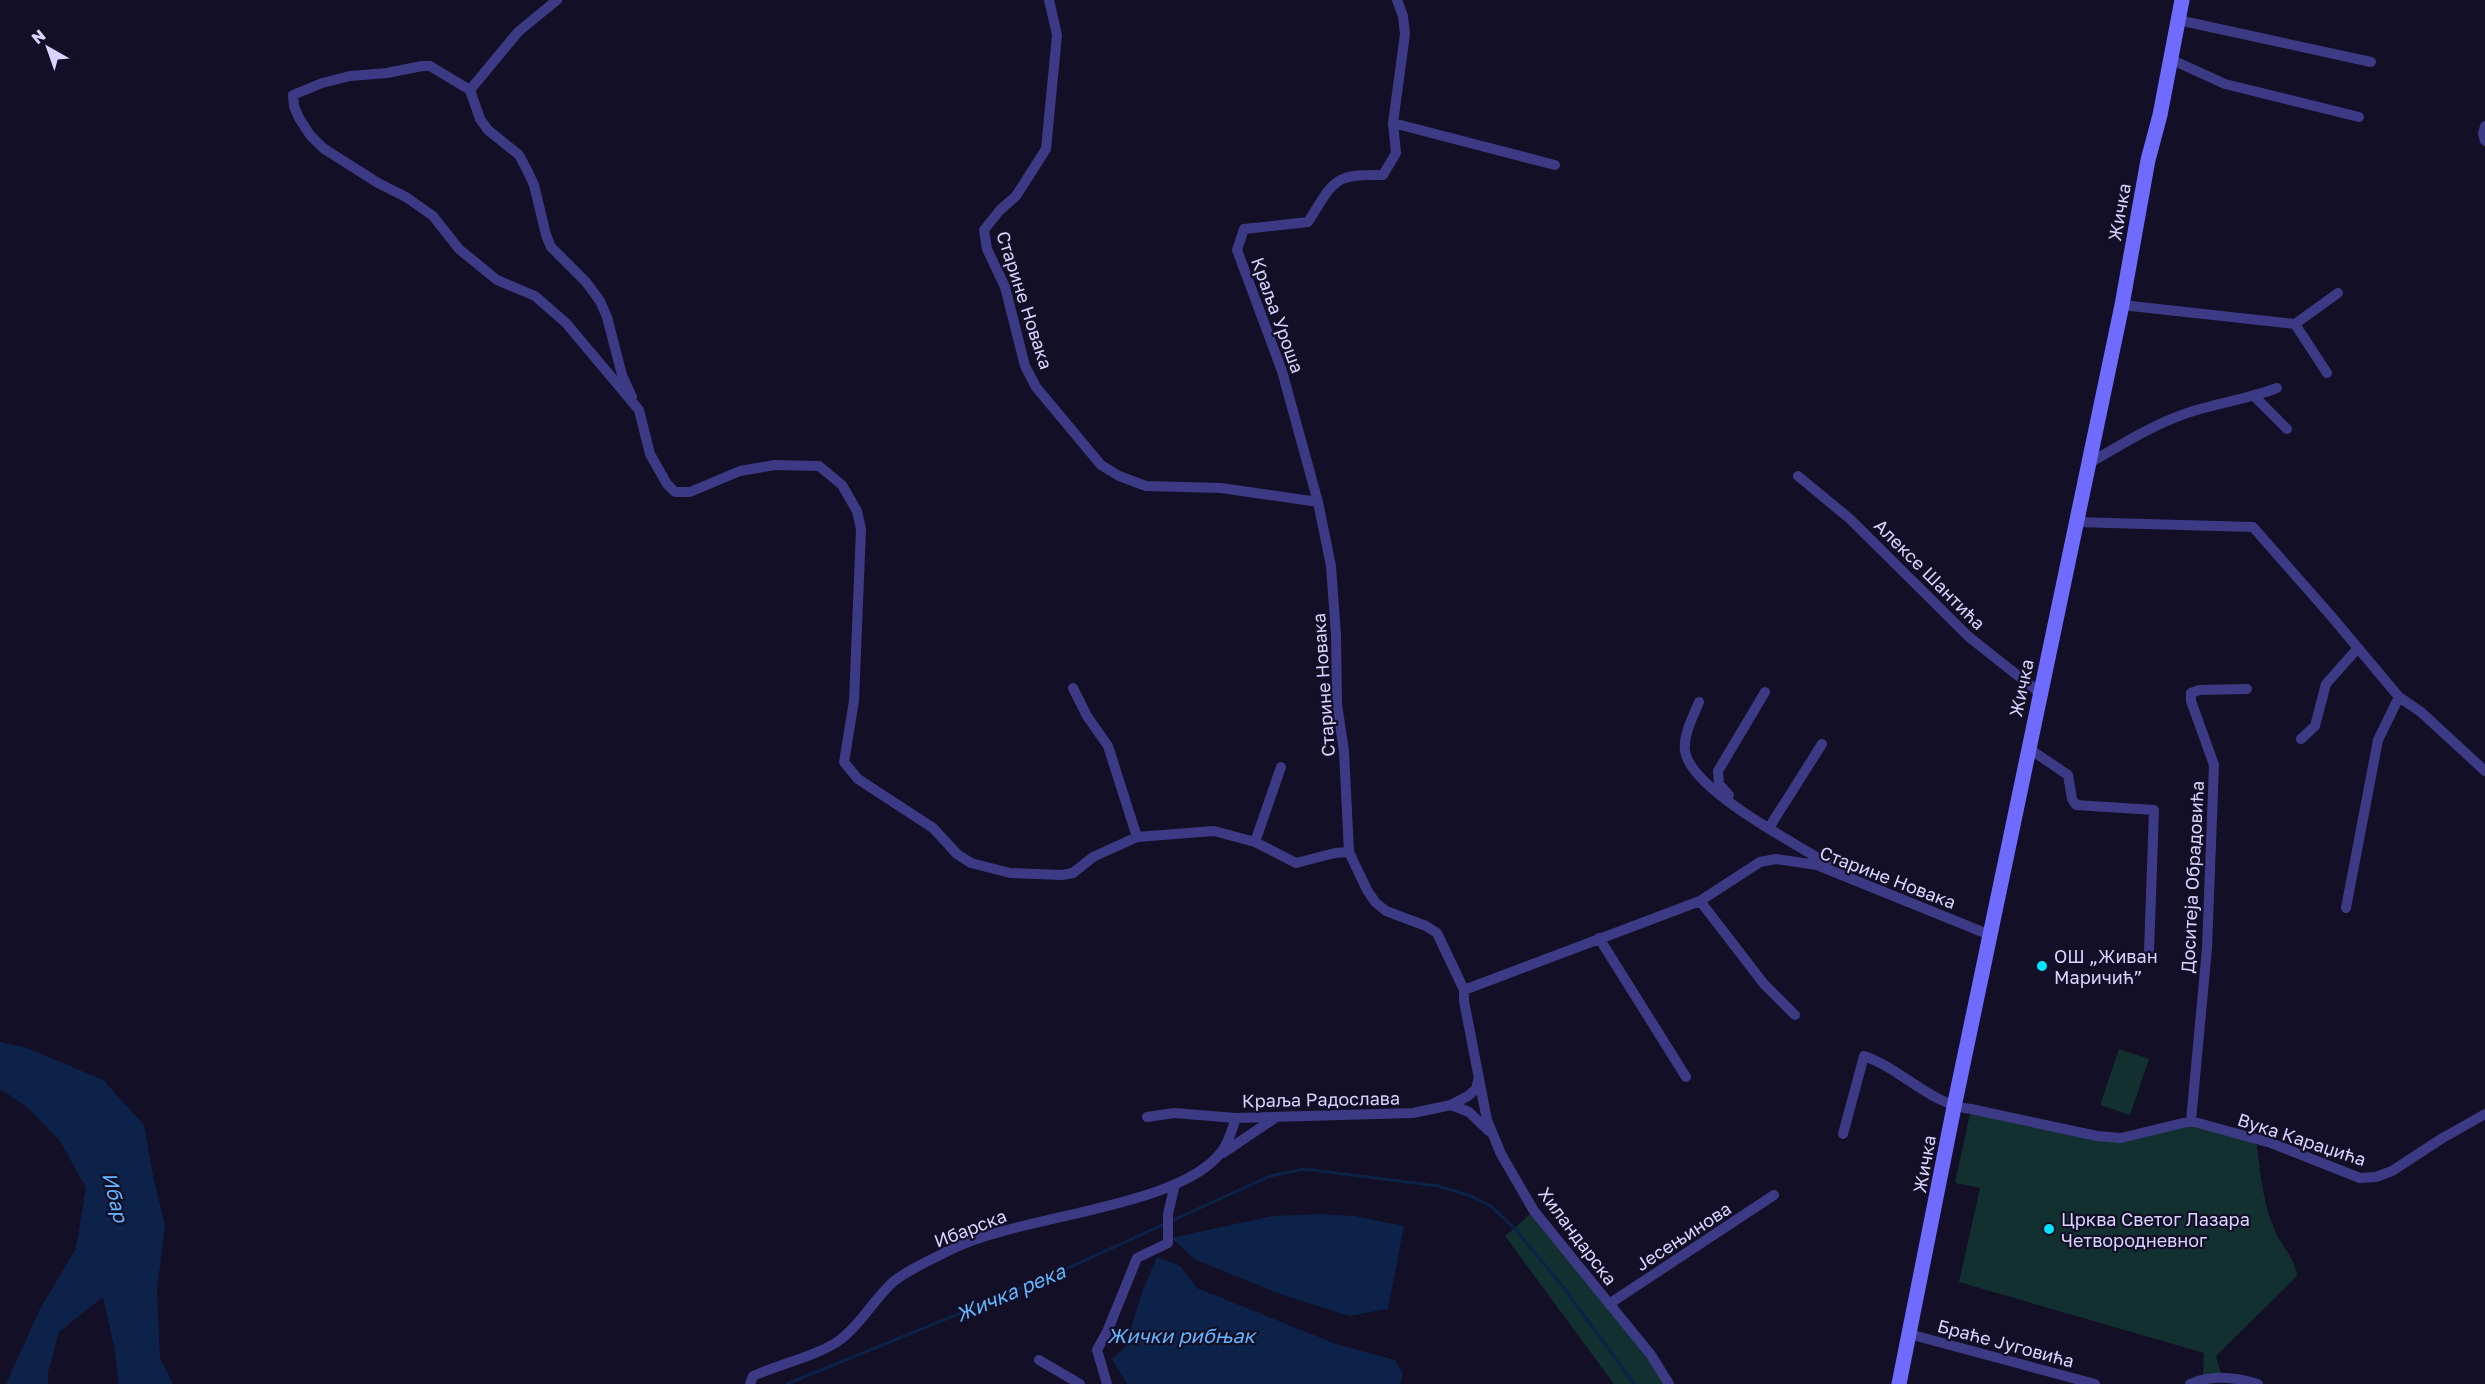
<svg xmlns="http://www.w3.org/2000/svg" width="2485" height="1384" font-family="'Golos Text',sans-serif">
<rect width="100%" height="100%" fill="#130f26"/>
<path fill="#12302f" d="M 2119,1049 L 2149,1059 L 2130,1115 L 2100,1105 Z
M 1971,1109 L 2120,1138 L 2191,1121 L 2256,1139 C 2260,1168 2262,1199 2273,1226 C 2279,1244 2295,1257 2297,1276 L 2216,1356 L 2222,1377 L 2203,1378 L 2204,1353 L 1959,1282 L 1980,1188 L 1955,1183 Z
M 1534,1211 L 1669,1384 L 1614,1384 L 1505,1236 Z"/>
<path fill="#0c2248" d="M 0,1042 L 27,1048 L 103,1080 L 144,1125 L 153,1176 L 165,1225 L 157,1290 L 160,1359 L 173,1384 L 119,1384 L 114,1346 L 103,1297 L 59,1332 L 48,1372 L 48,1384 L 6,1384 L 40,1309 L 76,1248 L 86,1188 L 60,1141 L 28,1108 L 0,1089 Z
M 1320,1214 L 1354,1216 L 1404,1226 L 1388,1309 L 1349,1316 L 1280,1294 L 1196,1260 L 1171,1238 L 1272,1216 Z
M 1157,1257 L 1180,1266 L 1197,1288 L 1336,1344 L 1395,1360 L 1403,1374 L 1400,1384 L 1127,1384 L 1112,1359 L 1126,1346 L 1142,1292 Z"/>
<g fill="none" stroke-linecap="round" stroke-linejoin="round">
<path stroke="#0c2248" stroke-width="3" d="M 787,1384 L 1044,1279 L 1270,1176 L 1305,1169 L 1438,1186 L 1471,1196 L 1492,1207 L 1515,1229 L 1564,1288 L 1634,1384"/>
<path stroke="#3d3a85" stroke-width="10" d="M 557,0 L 518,32 L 470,90 L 430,66 L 422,66 L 387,73 L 350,76 L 322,83 L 293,95 L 294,106 L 299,118 L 310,135 L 323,148 L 378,183 L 406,197 L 433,216 L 459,249 L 497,280 L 535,296 L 566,323 L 639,410 L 650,454 L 667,484 L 675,492 L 690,492 L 740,471 L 775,465 L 819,466 L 842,485 L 857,511 L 861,529 L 854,701 L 844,762 L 858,779 L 933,828 L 957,854 L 971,863 L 1010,873 L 1062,875 L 1073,873 L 1093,857 L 1137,837 L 1214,831 L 1255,842 L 1296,863 L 1335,853 L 1349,852
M 1049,0 L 1057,35 L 1046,149 L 1016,196 L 1000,210 L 984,230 L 987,249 L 1005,287 L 1025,366 L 1036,387 L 1101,465 L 1119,476 L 1146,486 L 1221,488 L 1318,502
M 1397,0 L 1403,16 L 1405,34 L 1393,123 L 1396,153 L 1383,175 C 1332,174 1334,181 1308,222 L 1244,229 L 1237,250 L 1282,371 L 1318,502 L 1331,566 L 1336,635 L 1337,704 L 1344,751 L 1349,852 L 1367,890 L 1375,902 L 1386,911 L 1426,926 L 1437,933 L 1464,990 L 1464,1001 L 1487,1120 L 1501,1154 L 1534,1211 L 1651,1355 L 1669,1384
M 2178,20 L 2371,62
M 2170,59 L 2225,84 L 2359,117
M 470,90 L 480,119 L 488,130 L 519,155 L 527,170 L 534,185 L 546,235 L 551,247 L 586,282 L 600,301 L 607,317 L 622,375 L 632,397
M 1393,123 L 1555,165
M 2485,126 L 2483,134 L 2485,141
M 2122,305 L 2295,324 L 2327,373
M 2295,324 L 2338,293
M 2255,397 L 2287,429
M 2088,464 C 2119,446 2152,425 2187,413 C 2217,403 2248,399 2277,388
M 1798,476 L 1850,519 L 1969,637 L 2040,693
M 2075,522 L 2253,527 L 2332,617 L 2399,697 L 2421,712 L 2485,771
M 1073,688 L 1087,716 L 1108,746 L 1137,837
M 1699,702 C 1693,717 1683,735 1685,751 C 1691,790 1795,843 1828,864
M 2301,739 L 2315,726 L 2326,684 L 2358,648
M 2028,748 L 2068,775 L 2072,799 L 2076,805 L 2154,810 L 2149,951
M 1729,795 L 1719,784 L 1718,771 L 1765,692
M 1772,823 L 1822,744
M 1255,842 L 1281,767
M 1700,901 L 1764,984 L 1795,1015
M 2346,908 L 2378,740 L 2399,697
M 1599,938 L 1686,1077
M 1464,990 L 1700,901 L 1760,862 L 1776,859 L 1817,865 L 1990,935
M 1451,1105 L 1469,1112 L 1489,1131
M 1147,1117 L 1174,1113 L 1236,1118 L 1413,1113 L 1451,1105 L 1468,1096 L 1476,1089 L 1479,1077
M 2191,1121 L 2207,948 L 2214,765 L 2191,701 L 2191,693 L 2199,690 L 2247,689
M 1843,1134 L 1864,1056 C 1902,1069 1931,1105 1971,1109 L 2097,1136 L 2121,1138 L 2191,1121 L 2271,1143 L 2360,1178 L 2376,1177 L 2392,1171 L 2441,1139 L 2485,1114
M 1223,1153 L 1275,1118
M 1609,1304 L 1774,1195
M 1909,1334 L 2095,1384
M 1039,1360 L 1080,1384
M 750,1384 L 753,1376 C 777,1365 823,1354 841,1339 C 861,1324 874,1299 893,1282 C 907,1270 935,1258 952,1249 C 1020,1215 1181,1208 1222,1151 C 1229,1142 1232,1129 1236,1118
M 1107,1384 L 1097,1350 L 1107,1332 L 1137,1258 L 1168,1243 L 1168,1214 L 1175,1184
M 2190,1384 C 2212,1374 2235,1377 2258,1384"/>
<path stroke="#6f6bff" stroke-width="15" d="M 1899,1384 L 1954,1107 L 2122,305 L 2148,160 L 2160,115 L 2182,0"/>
</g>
<g fill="#00e5ff" stroke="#130f26" stroke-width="2">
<circle cx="2042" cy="966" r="6"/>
<circle cx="2049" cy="1229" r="6"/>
</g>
<g text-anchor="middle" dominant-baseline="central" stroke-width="4.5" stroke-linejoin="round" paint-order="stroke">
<g font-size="18" fill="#d9d4ff" stroke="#130f26">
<text transform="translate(2119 212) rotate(-80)">Жичка</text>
<text transform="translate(1025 300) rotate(72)">Старине Новака</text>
<text transform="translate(1278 315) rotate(70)">Краља Уроша</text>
<text transform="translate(1930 574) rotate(45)">Алексе Шантића</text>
<text transform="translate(1323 685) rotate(-94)">Старине Новака</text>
<text transform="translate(2021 688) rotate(-78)">Жичка</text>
<text transform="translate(1888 877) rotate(21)">Старине Новака</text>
<text transform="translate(2192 877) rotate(-87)">Доситеја Обрадовића</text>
<text transform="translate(1321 1099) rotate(-1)">Краља Радослава</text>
<text transform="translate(2302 1139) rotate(18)">Вука Караџића</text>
<text transform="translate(1924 1164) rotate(-80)">Жичка</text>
<text transform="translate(970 1228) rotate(-21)">Ибарска</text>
<text transform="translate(1578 1236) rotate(53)">Хиландарска</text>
<text transform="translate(1683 1236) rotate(-33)">Јесењинова</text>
<text transform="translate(2006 1343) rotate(15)">Браће Југовића</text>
</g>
<g font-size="18" fill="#d9d4ff" stroke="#130f26" text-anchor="start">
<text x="2054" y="956">ОШ „Живан<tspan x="2054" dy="21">Маричић”</tspan></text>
<text x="2061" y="1219">Црква Светог Лазара<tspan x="2061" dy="21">Четвородневног</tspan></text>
</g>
<g font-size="20" font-style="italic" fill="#62b6ff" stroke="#130f26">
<text transform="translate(116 1197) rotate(76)">Ибар</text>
<text transform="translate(1010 1292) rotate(-23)">Жичка река</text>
<text x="1181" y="1335">Жички рибњак</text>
</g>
</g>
<g transform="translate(48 48) rotate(320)" stroke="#130f26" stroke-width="4.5" paint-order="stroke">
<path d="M0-4.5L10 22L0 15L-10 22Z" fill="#d9d4ff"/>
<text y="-9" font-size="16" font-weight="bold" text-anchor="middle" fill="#d9d4ff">N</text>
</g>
</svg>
